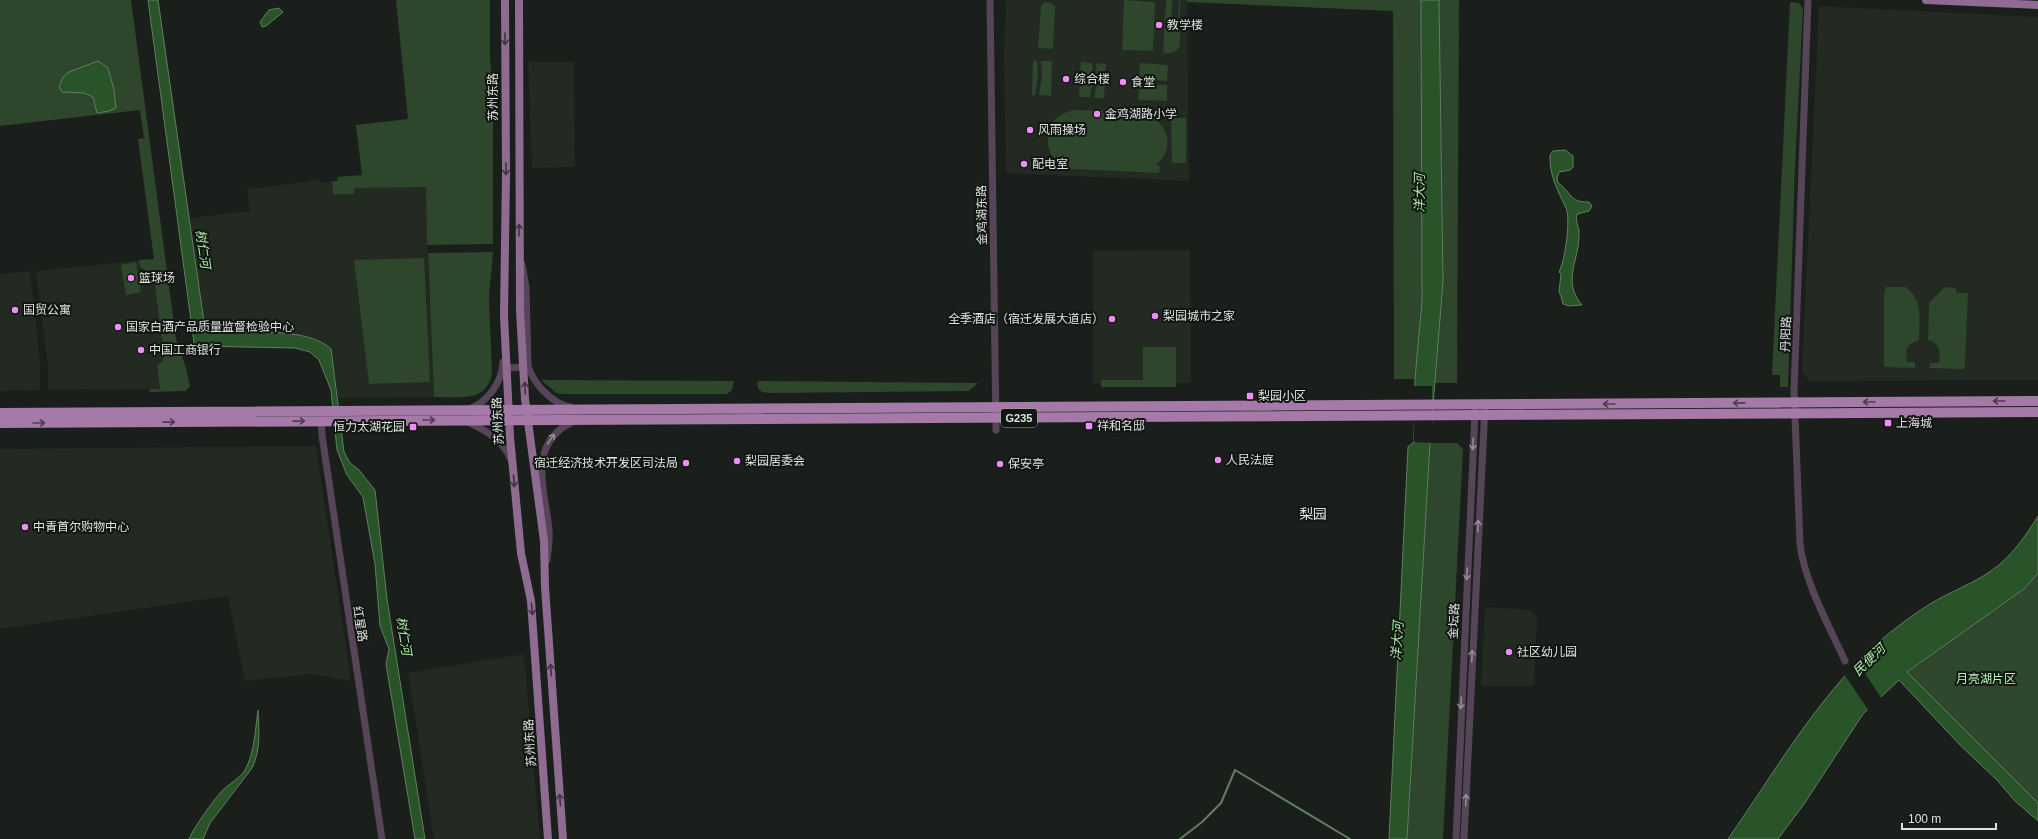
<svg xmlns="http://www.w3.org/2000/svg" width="2038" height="839" font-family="Helvetica,'Noto Sans SC',sans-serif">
<rect width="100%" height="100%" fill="#1b1f1b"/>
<path fill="#222a21" d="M 1006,0 L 1187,0 L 1189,181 L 1006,173 L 1004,55 Z
M 1819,6 L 2038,17 L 2038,380 L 1809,381 L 1802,371 Z
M 528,62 L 574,62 L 575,167 L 532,168 Z
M 319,180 L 320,183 L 332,181 L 333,194 L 354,194 L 355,188 L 427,186 L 427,245 L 434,397 L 338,398 L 331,349 L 207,332 L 205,329 L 190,218 L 250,211 L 247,189 Z
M 1190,250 L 1191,383 L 1093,383 L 1093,251 Z
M 154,259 L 171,389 L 48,390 L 48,367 L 36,271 Z
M 30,271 L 40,360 L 40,390 L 0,391 L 0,274 Z
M 316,446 L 351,681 L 313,674 L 245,681 L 228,596 L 0,629 L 0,449 Z
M 1485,607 L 1530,610 L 1537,618 L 1534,686 L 1481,686 Z
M 524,654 L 540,839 L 434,839 L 408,673 Z"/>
<path fill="#2d462c" d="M 0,0 L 131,0 L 176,339 L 186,368 L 190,386 L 186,391 L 150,392 L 149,389 L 160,389 L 157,366 L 163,361 L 164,354 L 154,279 L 151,274 L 140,267 L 139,260 L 154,259 L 138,139 L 144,138 L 140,110 L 0,126 Z
M 396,0 L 490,0 L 490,60 L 493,87 L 493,244 L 427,245 L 426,187 L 355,188 L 354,194 L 333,194 L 332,181 L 338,181 L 337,177 L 362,175 L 356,125 L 408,119 Z
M 1124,0 L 1155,2 L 1153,51 L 1122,50 Z
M 1166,0 L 1172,0 L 1171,27 L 1178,28 L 1179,0 L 1180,0 L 1180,45 C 1177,53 1171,54 1163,53 Z
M 1187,0 L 1421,0 L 1422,301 L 1415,379 L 1394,379 L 1393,11 L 1187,2 Z
M 1439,0 L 1459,0 L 1457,383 L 1435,383 L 1443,281 Z
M 1044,2 L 1051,3 L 1055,7 L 1053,49 L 1038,48 L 1041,7 Z
M 1790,2 L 1799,3 L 1803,9 L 1795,167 L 1788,387 L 1780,387 L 1780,375 L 1772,375 Z
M 1033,61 L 1037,61 L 1038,78 L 1035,95 L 1032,95 Z
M 1041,61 L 1052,61 L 1051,96 L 1039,95 L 1042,77 Z
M 1081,62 L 1092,63 L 1093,81 L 1090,97 L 1079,97 Z
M 1096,63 L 1106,64 L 1104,98 L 1094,98 L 1097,82 Z
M 1140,63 L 1168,65 L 1167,81 L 1139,79 Z
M 1139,84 L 1167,85 L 1167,101 L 1138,100 Z
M 1076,110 C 1093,111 1133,110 1148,115 C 1157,118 1165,127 1167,138 C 1169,149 1164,158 1156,165 L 1160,166 L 1159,173 L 1053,168 L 1054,161 L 1056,161 C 1039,140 1049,113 1076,110 Z
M 1171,118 L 1186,118 L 1186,163 L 1172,163 Z
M 493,252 L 489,297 L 492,373 C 487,404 458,396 434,397 L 428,253 Z
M 424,258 L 430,382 L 369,384 L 354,260 Z
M 136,262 L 141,292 L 126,295 L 121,265 Z
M 1886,287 L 1906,287 C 1924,302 1919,319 1919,340 L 1909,345 L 1906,350 L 1907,362 L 1915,362 L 1915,368 L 1885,367 L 1884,365 L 1884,294 Z
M 1945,287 L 1955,288 L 1957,293 L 1968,293 L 1965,365 L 1964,369 L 1961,369 L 1930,368 L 1930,363 L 1939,363 C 1941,353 1939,342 1928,340 L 1929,303 Z
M 1143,347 L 1176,347 L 1176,387 L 1101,387 L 1101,380 L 1143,380 Z
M 541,380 L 734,381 L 732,390 L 727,394 L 561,394 L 556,393 Z
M 757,381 L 978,383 L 969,391 L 770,393 L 762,392 L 758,388 Z
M 1430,443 L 1457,443 L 1463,449 L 1443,839 L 1407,839 Z
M 2038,573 L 2038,803 L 1907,672 L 2024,589 Z"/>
<path fill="#295329" stroke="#607e60" d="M 148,0 L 158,0 L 205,329 L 207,332 L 212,333 C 246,333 306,326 331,349 L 344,452 L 350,463 L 359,470 L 375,490 L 387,599 L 425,839 L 415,839 L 386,664 L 389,649 L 380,626 L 375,564 L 363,497 L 347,475 L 337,450 L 331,390 L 319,360 L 310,352 L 295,348 L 196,346 L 194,343 Z
M 1421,0 L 1439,0 L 1443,281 L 1430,443 L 1407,839 L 1389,839 L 1408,447 L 1414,442 L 1415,379 L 1422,301 Z
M 279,8 L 283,12 L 266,26 L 262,27 L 260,22 L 269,10 Z
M 98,61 L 108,68 L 114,90 L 116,108 L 109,111 L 97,113 L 93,97 L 84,93 L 62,92 L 59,87 L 63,77 L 69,72 Z
M 1565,150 L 1573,156 L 1573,167 L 1570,170 L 1559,172 L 1557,178 L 1558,183 C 1571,191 1569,203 1589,202 L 1592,206 L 1589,211 L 1577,214 C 1575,221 1579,226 1579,232 C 1580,261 1561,280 1582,305 L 1569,306 L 1563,304 L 1561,296 L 1559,292 L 1561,274 L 1559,272 C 1565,261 1571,219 1566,208 C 1558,191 1549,175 1550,155 L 1553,151 Z
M 2038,516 L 2038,573 L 2024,589 L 1907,672 L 2038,803 L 2038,821 L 2014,800 L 1998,781 L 1960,745 L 1899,680 L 1863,714 L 1804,804 L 1778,839 L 1728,839 C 1774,773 1815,701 1874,646 C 1890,632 1912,615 1930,604 C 1950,592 1972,584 1991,571 C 2011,557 2026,536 2038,516 Z
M 258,710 C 259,729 261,750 252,768 L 210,823 L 203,839 L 189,839 C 194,827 213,801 222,791 C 229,784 240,778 245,770 C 255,752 255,730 258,710 Z"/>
<path fill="#1b1f1b" d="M 1414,386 L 1432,386 L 1432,443 L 1414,442 Z
M 1857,661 L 1882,699 L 1869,711 L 1844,674 Z"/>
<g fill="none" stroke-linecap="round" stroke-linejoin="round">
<path stroke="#607e60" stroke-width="2" d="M 1180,839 L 1202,822 L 1221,803 L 1235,770 L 1350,839"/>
<path stroke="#564558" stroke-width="7" d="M 990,0 L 996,430
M 1808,0 L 1794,392 L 1800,543 C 1803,579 1830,628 1845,661
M 522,264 L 526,287 L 528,366 C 534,384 551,403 570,407
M 507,368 L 523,367
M 469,409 C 489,402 502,381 503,362
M 321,418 L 322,435 L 382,839
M 468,422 C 487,431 503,440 511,460
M 547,560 C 548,550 550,540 549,530 C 545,489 526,443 574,421
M 1456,839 L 1475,411
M 1464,839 L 1485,405"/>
<path stroke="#8f6b92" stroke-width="8" d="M 505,0 L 506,174 L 504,316 L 510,437 L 521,553 L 531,601 L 548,839
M 519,0 L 520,311 L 525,399 L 544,541 L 545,587 L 563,839
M 1926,0 L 2038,5"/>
<path stroke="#a57aa9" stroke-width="10" d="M 0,413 L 2038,401
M 0,423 L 2038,412"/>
</g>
<defs><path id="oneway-shaft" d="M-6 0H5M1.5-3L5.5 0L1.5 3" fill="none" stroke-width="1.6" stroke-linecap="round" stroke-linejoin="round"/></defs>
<g stroke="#3e343f">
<use href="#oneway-shaft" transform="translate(505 39) rotate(90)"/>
<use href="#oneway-shaft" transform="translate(506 169) rotate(89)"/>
<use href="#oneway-shaft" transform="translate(519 230) rotate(-90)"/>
<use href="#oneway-shaft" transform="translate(525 388) rotate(-93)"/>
<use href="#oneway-shaft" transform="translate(514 481) rotate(85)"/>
<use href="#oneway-shaft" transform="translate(532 609) rotate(85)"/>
<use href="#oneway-shaft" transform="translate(551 670) rotate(-94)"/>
<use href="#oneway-shaft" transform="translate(560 800) rotate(-94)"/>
</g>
<g stroke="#4d3e4e">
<use href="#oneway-shaft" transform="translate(1999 401) rotate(180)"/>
<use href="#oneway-shaft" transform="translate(1869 402) rotate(180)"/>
<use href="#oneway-shaft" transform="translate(1739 403) rotate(179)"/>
<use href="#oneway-shaft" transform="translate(1609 404) rotate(180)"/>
<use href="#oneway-shaft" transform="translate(429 420)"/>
<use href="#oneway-shaft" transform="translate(299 421) rotate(-1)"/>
<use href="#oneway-shaft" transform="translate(169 422) rotate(-1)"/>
<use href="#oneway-shaft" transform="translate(39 423)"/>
</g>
<g stroke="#948c95">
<use href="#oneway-shaft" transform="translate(551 439) rotate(-55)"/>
<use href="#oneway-shaft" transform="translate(1473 444) rotate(93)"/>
<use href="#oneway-shaft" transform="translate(1478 526) rotate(-87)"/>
<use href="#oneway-shaft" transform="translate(1467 574) rotate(93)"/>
<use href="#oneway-shaft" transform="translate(1472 656) rotate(-87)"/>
<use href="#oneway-shaft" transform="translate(1461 703) rotate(93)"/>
<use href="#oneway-shaft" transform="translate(1466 800) rotate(-87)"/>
</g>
<g fill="#ee8cf8" stroke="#121612" stroke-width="1.5">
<circle cx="1159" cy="25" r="4"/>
<circle cx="1066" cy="79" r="4"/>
<circle cx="1123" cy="82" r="4"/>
<circle cx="1097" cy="114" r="4"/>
<circle cx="1030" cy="130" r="4"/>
<circle cx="1024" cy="164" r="4"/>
<circle cx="131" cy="278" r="4"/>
<circle cx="15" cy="310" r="4"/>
<circle cx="1155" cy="316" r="4"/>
<circle cx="1112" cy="319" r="4"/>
<circle cx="118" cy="327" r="4"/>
<circle cx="141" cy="350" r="4"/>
<rect x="1246" y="392" width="8" height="8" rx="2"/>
<rect x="1884" y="419" width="8" height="8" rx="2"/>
<rect x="1085" y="422" width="8" height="8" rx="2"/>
<rect x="409" y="423" width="8" height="8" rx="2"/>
<circle cx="1218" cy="460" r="4"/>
<circle cx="737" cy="461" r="4"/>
<circle cx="686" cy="463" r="4"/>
<circle cx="1000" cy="464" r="4"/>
<circle cx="25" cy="527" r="4"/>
<circle cx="1509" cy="652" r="4"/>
</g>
<g text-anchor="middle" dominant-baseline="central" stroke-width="4" stroke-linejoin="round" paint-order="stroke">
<rect fill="#121612" stroke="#a2a5a2" stroke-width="1" x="1001" y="409" width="36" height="18" rx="3"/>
<g font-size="11" font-weight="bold" fill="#e0e2df">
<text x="1019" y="418">G235</text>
</g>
<g font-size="12" fill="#e0e2df" stroke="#121612" text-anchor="start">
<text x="1167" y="25">教学楼</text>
<text x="1074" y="79">综合楼</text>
<text x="1131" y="82">食堂</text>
<text x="1105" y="114">金鸡湖路小学</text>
<text x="1038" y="130">风雨操场</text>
<text x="1032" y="164">配电室</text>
<text x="139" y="278">篮球场</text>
<text x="23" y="310">国贸公寓</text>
<text x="1163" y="316">梨园城市之家</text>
<text x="1104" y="319" text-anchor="end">全季酒店（宿迁发展大道店）</text>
<text x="126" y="327">国家白酒产品质量监督检验中心</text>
<text x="149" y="350">中国工商银行</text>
<text x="1258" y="396">梨园小区</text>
<text x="1896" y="423">上海城</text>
<text x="1097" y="426">祥和名邸</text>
<text x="405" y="427" text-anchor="end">恒力太湖花园</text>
<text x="1226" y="460">人民法庭</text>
<text x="745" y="461">梨园居委会</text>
<text x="678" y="463" text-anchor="end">宿迁经济技术开发区司法局</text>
<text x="1008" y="464">保安亭</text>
<text x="33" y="527">中青首尔购物中心</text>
<text x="1517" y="652">社区幼儿园</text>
</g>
<g font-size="12" fill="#e0e2df" stroke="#121612">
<text transform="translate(493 97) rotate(-90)">苏州东路</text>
<text transform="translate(982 215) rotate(-91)">金鸡湖东路</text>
<text transform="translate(1786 334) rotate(-88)">丹阳路</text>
<text transform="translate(498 421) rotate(-93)">苏州东路</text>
<text transform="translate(1454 621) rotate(-87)">金坛路</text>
<text transform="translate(360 624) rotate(81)">红星路</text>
<text transform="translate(530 743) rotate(-94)">苏州东路</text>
</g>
<g font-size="12" fill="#b6f8b3" stroke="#121612">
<text x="1986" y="679">月亮湖片区</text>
</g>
<g font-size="13" font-style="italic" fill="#aaeca7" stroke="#121612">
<text transform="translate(1419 193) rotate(-90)">洋大河</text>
<text transform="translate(203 249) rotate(82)">树仁河</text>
<text transform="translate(404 636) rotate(81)">树仁河</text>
<text transform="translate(1397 641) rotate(-86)">洋大河</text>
<text transform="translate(1869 660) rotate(-44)">民便河</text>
</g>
<g font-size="14" fill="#e0e2df" stroke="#121612">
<text x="1313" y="514">梨园</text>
</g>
</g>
<path d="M1902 823v6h94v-6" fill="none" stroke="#e0e2df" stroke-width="2"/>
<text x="1908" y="823" font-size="12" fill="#e0e2df" stroke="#121612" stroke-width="3" paint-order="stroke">100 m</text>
</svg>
